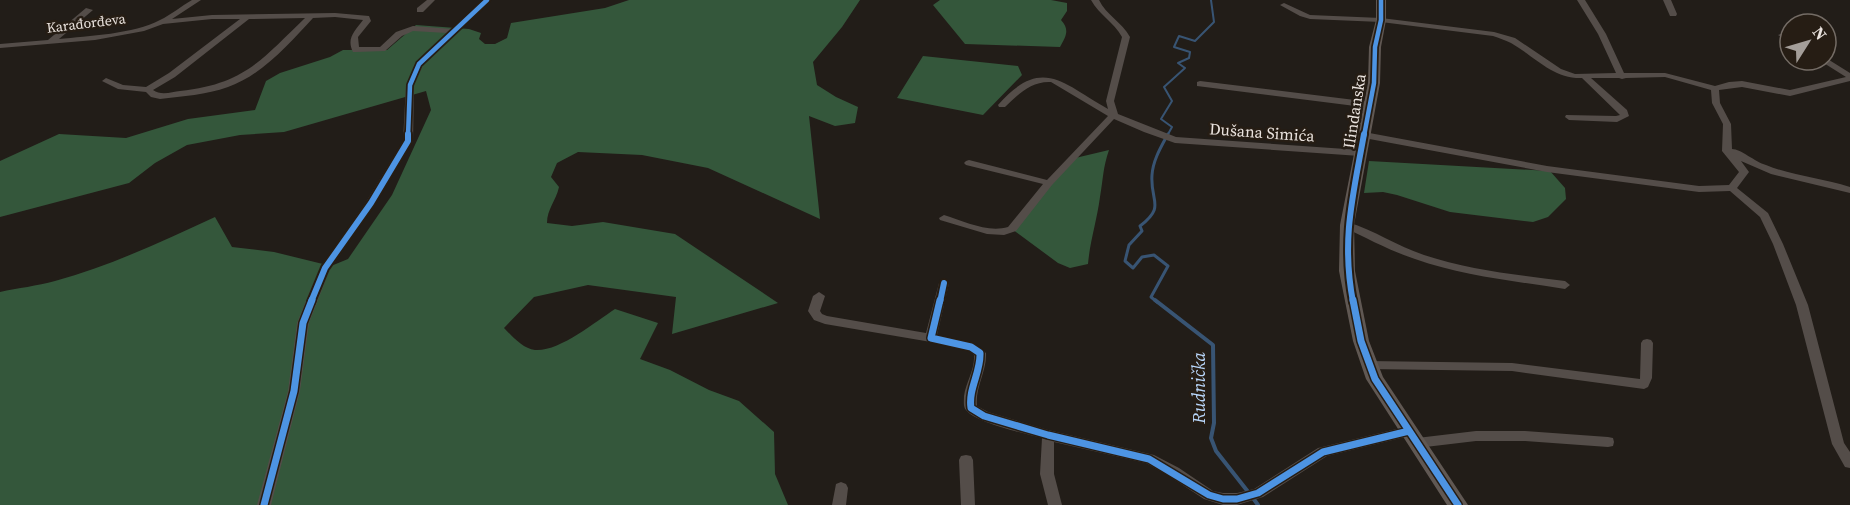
<svg xmlns="http://www.w3.org/2000/svg" width="1850" height="505" font-family="'Source Serif 4',serif">
<rect width="100%" height="100%" fill="#221d18"/>
<path fill="#34573b" d="M 629,0 L 860,0 L 842,27 L 813,62 L 817,85 L 836,97 L 858,107 L 855,123 L 835,126 L 809,116 L 820,219 L 708,168 L 642,155 L 578,152 L 557,163 L 551,177 L 559,187 C 556,201 547,209 547,223 L 572,226 L 603,222 L 675,234 L 778,303 L 672,334 L 676,297 L 588,285 L 534,297 L 504,328 C 512,336 523,349 535,350 C 559,352 595,322 615,309 L 658,323 L 640,359 L 670,370 L 709,390 L 739,401 L 774,432 L 775,474 L 788,505 L 0,505 L 0,292 C 18,288 37,286 55,281 C 110,266 163,241 215,217 L 232,247 L 274,252 L 331,266 L 348,259 L 392,195 L 431,110 L 426,91 L 284,132 L 240,135 L 187,145 L 155,163 L 129,183 L 0,217 L 0,161 L 59,134 L 126,138 L 188,119 L 255,110 L 266,81 L 280,73 L 330,57 L 343,50 L 387,50 L 416,25 L 469,29 L 481,33 L 479,39 L 485,44 L 495,44 L 507,38 L 511,23 L 605,8 Z
M 940,0 L 1051,0 L 1067,3 L 1067,11 L 1061,20 C 1070,30 1066,36 1060,47 L 965,44 L 933,5 Z
M 923,56 L 1018,66 L 1022,75 L 983,115 L 897,98 Z
M 1109,150 C 1103,167 1103,180 1100,197 C 1097,220 1090,241 1088,264 L 1070,268 L 1058,263 L 1012,229 L 1071,159 Z
M 1369,161 L 1550,171 L 1565,188 L 1566,199 L 1548,217 L 1533,222 L 1450,212 L 1397,195 L 1383,192 L 1364,193 Z"/>
<g fill="none" stroke-linecap="round" stroke-linejoin="round">
<path stroke="#385473" stroke-width="2" d="M 1167,136 L 1172,127 L 1161,119 L 1172,101 L 1164,87 L 1185,68 L 1178,63 L 1189,58 L 1190,52 L 1174,47 L 1179,36 L 1195,41 L 1214,22 L 1211,0"/>
<path stroke="#385473" stroke-width="3" d="M 1157,302 L 1151,297 L 1168,266 L 1154,255 L 1142,257 L 1133,268 L 1125,261 L 1129,245 L 1142,231 L 1140,226 C 1166,206 1150,202 1152,175 C 1153,160 1161,147 1168,134"/>
<path stroke="#385473" stroke-width="4" d="M 1155,300 L 1213,345 L 1214,423 L 1211,438 L 1216,451 L 1249,493
M 1253,498 L 1258,505"/>
<path fill="#544d49" fill-rule="evenodd" d="M 192,0 L 201,0 L 172,19 L 212,15 L 335,13 L 369,16 L 371,21 L 358,37 L 359,47 L 380,47 L 396,32 L 413,26 L 452,29 L 483,0 L 491,0 L 423,65 L 414,85 L 413,141 L 376,203 L 330,269 L 309,323 L 300,391 L 271,505 L 257,505 L 288,391 L 297,323 L 310,291 L 320,268 L 366,202 L 403,141 L 406,85 L 415,64 L 447,33 L 413,31 L 402,36 L 385,51 L 356,52 L 353,52 C 346,38 355,31 363,20 L 335,17 L 313,18 C 289,44 262,75 228,87 C 206,95 183,96 160,99 L 151,97 L 146,92 L 118,89 L 102,81 L 106,78 L 123,85 L 146,87 L 169,73 L 240,19 L 212,19 L 163,24 L 144,31 L 95,40 L 0,48 L 0,44 L 48,40 L 86,8 L 93,10 L 59,39 C 88,36 134,34 160,20 C 171,15 181,6 192,0 ZM 305,18 C 261,60 245,84 180,91 C 172,92 161,96 153,90 L 175,77 L 249,19 Z
M 427,0 L 435,0 L 423,12 L 417,12 L 417,8 Z
M 1091,0 L 1099,0 C 1106,15 1122,22 1130,37 L 1114,101 L 1118,114 L 1176,137 L 1360,150 L 1365,153 L 1360,156 L 1175,143 L 1144,132 L 1114,119 L 1052,185 L 1016,231 L 1004,235 L 987,234 L 940,220 L 939,218 L 944,215 C 964,221 987,233 1008,227 L 1043,184 L 966,165 L 964,163 L 966,161 L 969,160 L 1047,180 L 1108,116 L 1051,82 C 1031,81 1019,94 1005,107 L 999,107 L 998,105 C 1042,55 1063,84 1108,109 L 1106,101 L 1122,37 C 1114,22 1099,15 1091,0 Z
M 1577,0 L 1585,0 L 1606,34 L 1624,73 L 1665,73 L 1715,86 L 1729,82 L 1742,81 L 1790,90 L 1846,77 L 1819,60 L 1826,60 L 1826,58 L 1850,73 L 1850,81 L 1790,96 L 1742,87 L 1719,90 L 1720,103 L 1731,124 L 1732,149 C 1741,149 1755,162 1766,165 C 1793,176 1822,178 1850,187 L 1850,193 L 1771,174 L 1741,161 L 1749,172 L 1737,188 L 1768,213 L 1783,244 L 1808,305 L 1844,443 L 1850,452 L 1850,468 L 1845,467 L 1832,444 L 1796,305 L 1773,244 L 1760,217 L 1730,191 L 1699,192 L 1547,172 L 1364,138 L 1359,135 L 1364,132 L 1547,166 L 1699,186 L 1729,185 L 1739,172 L 1722,151 L 1723,124 L 1712,103 L 1711,90 L 1665,77 L 1626,78 L 1622,79 L 1619,78 L 1591,78 L 1627,110 L 1629,116 L 1617,122 L 1569,120 L 1565,117 L 1566,115 L 1616,116 L 1620,115 L 1582,78 C 1553,79 1534,56 1511,43 C 1505,40 1499,38 1493,36 L 1381,22 L 1310,19 L 1300,16 L 1280,5 L 1284,3 L 1310,15 L 1381,18 L 1494,32 L 1515,38 L 1561,69 L 1575,74 L 1616,73 L 1598,34 Z
M 1663,0 L 1671,0 L 1677,14 L 1676,16 L 1670,16 Z
M 1790,30 L 1790,35 L 1788,36 L 1790,37 L 1790,43 L 1778,35 Z
M 1200,81 L 1371,102 L 1375,105 L 1371,108 L 1197,86 L 1197,82 Z
M 1347,222 C 1374,230 1397,246 1424,255 C 1469,270 1518,275 1565,281 L 1570,285 L 1565,289 C 1515,281 1463,276 1415,259 C 1390,251 1367,238 1343,227 L 1342,225 Z
M 944,279 L 949,283 L 937,335 L 975,344 L 986,353 C 987,371 975,387 977,406 L 988,412 L 1048,430 L 1154,455 L 1179,468 L 1213,491 L 1223,493 L 1237,493 L 1254,489 L 1318,448 L 1409,426 L 1414,427 L 1415,431 L 1414,435 L 1409,436 L 1327,456 L 1263,497 L 1237,505 L 1223,505 L 1204,499 L 1169,476 L 1146,463 L 1054,442 L 1054,474 L 1062,505 L 1048,505 L 1040,474 L 1042,438 C 1026,434 974,422 966,410 C 963,407 964,401 964,396 C 966,382 975,370 974,355 L 968,350 L 931,342 L 825,324 L 814,320 L 808,311 L 813,296 L 819,292 L 825,296 L 820,311 L 822,314 L 827,316 L 926,333 L 939,283 Z
M 1647,339 L 1651,340 L 1653,343 L 1652,378 L 1648,387 L 1644,389 L 1512,371 L 1368,369 L 1364,368 L 1362,365 L 1364,362 L 1368,361 L 1512,363 L 1640,379 L 1641,343 L 1643,340 Z
M 1476,431 L 1525,431 L 1608,437 L 1613,438 L 1614,442 L 1613,446 L 1608,447 L 1525,441 L 1476,441 L 1417,448 L 1412,447 L 1411,443 L 1412,439 L 1417,438 Z
M 966,455 L 971,456 L 973,460 L 975,505 L 961,505 L 959,460 L 961,456 Z
M 841,482 L 846,484 L 848,488 L 846,505 L 832,505 L 836,484 Z"/>
<path fill="#605853" fill-rule="evenodd" d="M 1376,0 L 1386,0 L 1386,20 L 1381,47 L 1380,83 L 1354,225 L 1355,271 L 1369,341 L 1383,377 L 1468,505 L 1447,505 L 1366,379 L 1353,341 L 1339,271 L 1340,225 L 1368,83 L 1369,47 L 1376,20 Z"/>
<defs>
<path id="cycleway-far2" d="M 408,136 L 410,85 L 419,64 L 487,0
M 1364,136 L 1374,83 L 1375,47 L 1381,20 L 1381,0"/>
<path id="cycleway-far1" d="M 311,302 L 325,268 L 371,203 L 408,141 L 408,134
M 940,302 L 944,283
M 1353,302 C 1341,239 1353,196 1364,134"/>
<path id="cycleway" d="M 940,300 L 931,338 L 971,347 L 980,353 C 981,372 968,389 971,408 L 984,416 L 1048,435 L 1149,459 L 1209,495 L 1223,499 L 1237,499 L 1258,493 L 1323,452 L 1409,431
M 1353,300 L 1361,341 L 1375,379 L 1458,505
M 264,505 L 294,391 L 303,323 L 312,300"/>
</defs>
<use href="#cycleway-far2" stroke="#261d14" stroke-width="8"/>
<use href="#cycleway-far1" stroke="#261d14" stroke-width="10"/>
<use href="#cycleway" stroke="#261d14" stroke-width="10"/>
<use href="#cycleway-far2" stroke="#4d94e3" stroke-width="4.5"/>
<use href="#cycleway-far1" stroke="#4d94e3" stroke-width="6"/>
<use href="#cycleway" stroke="#4d94e3" stroke-width="7"/>
</g>
<g text-anchor="middle" dominant-baseline="central" stroke-width="5" stroke-linejoin="round" paint-order="stroke">
<g font-size="14" fill="#eae3de" stroke="#261d14">
<text transform="translate(86 23) rotate(-7)">Karađorđeva</text>
</g>
<g font-size="16" fill="#eae3de" stroke="#261d14">
<text transform="translate(1354 111) rotate(-81)">Ilindanska</text>
<text transform="translate(1262 132) rotate(4)">Dušana Simića</text>
</g>
<g font-size="18" font-style="italic" fill="#b8d6fa" stroke="#261d14">
<text transform="translate(1198 388) rotate(-90)">Rudnička</text>
</g>
</g>
<g transform="translate(1808 42) rotate(53)"><circle r="28" fill="#261d14" stroke="#746c65" stroke-width="1.5"/>
<path d="M0-4.5L10 22L0 15L-10 22Z" fill="#a49e99"/>
<text y="-9" font-size="16" font-weight="bold" text-anchor="middle" fill="#eae3de">N</text>
</g>
</svg>
